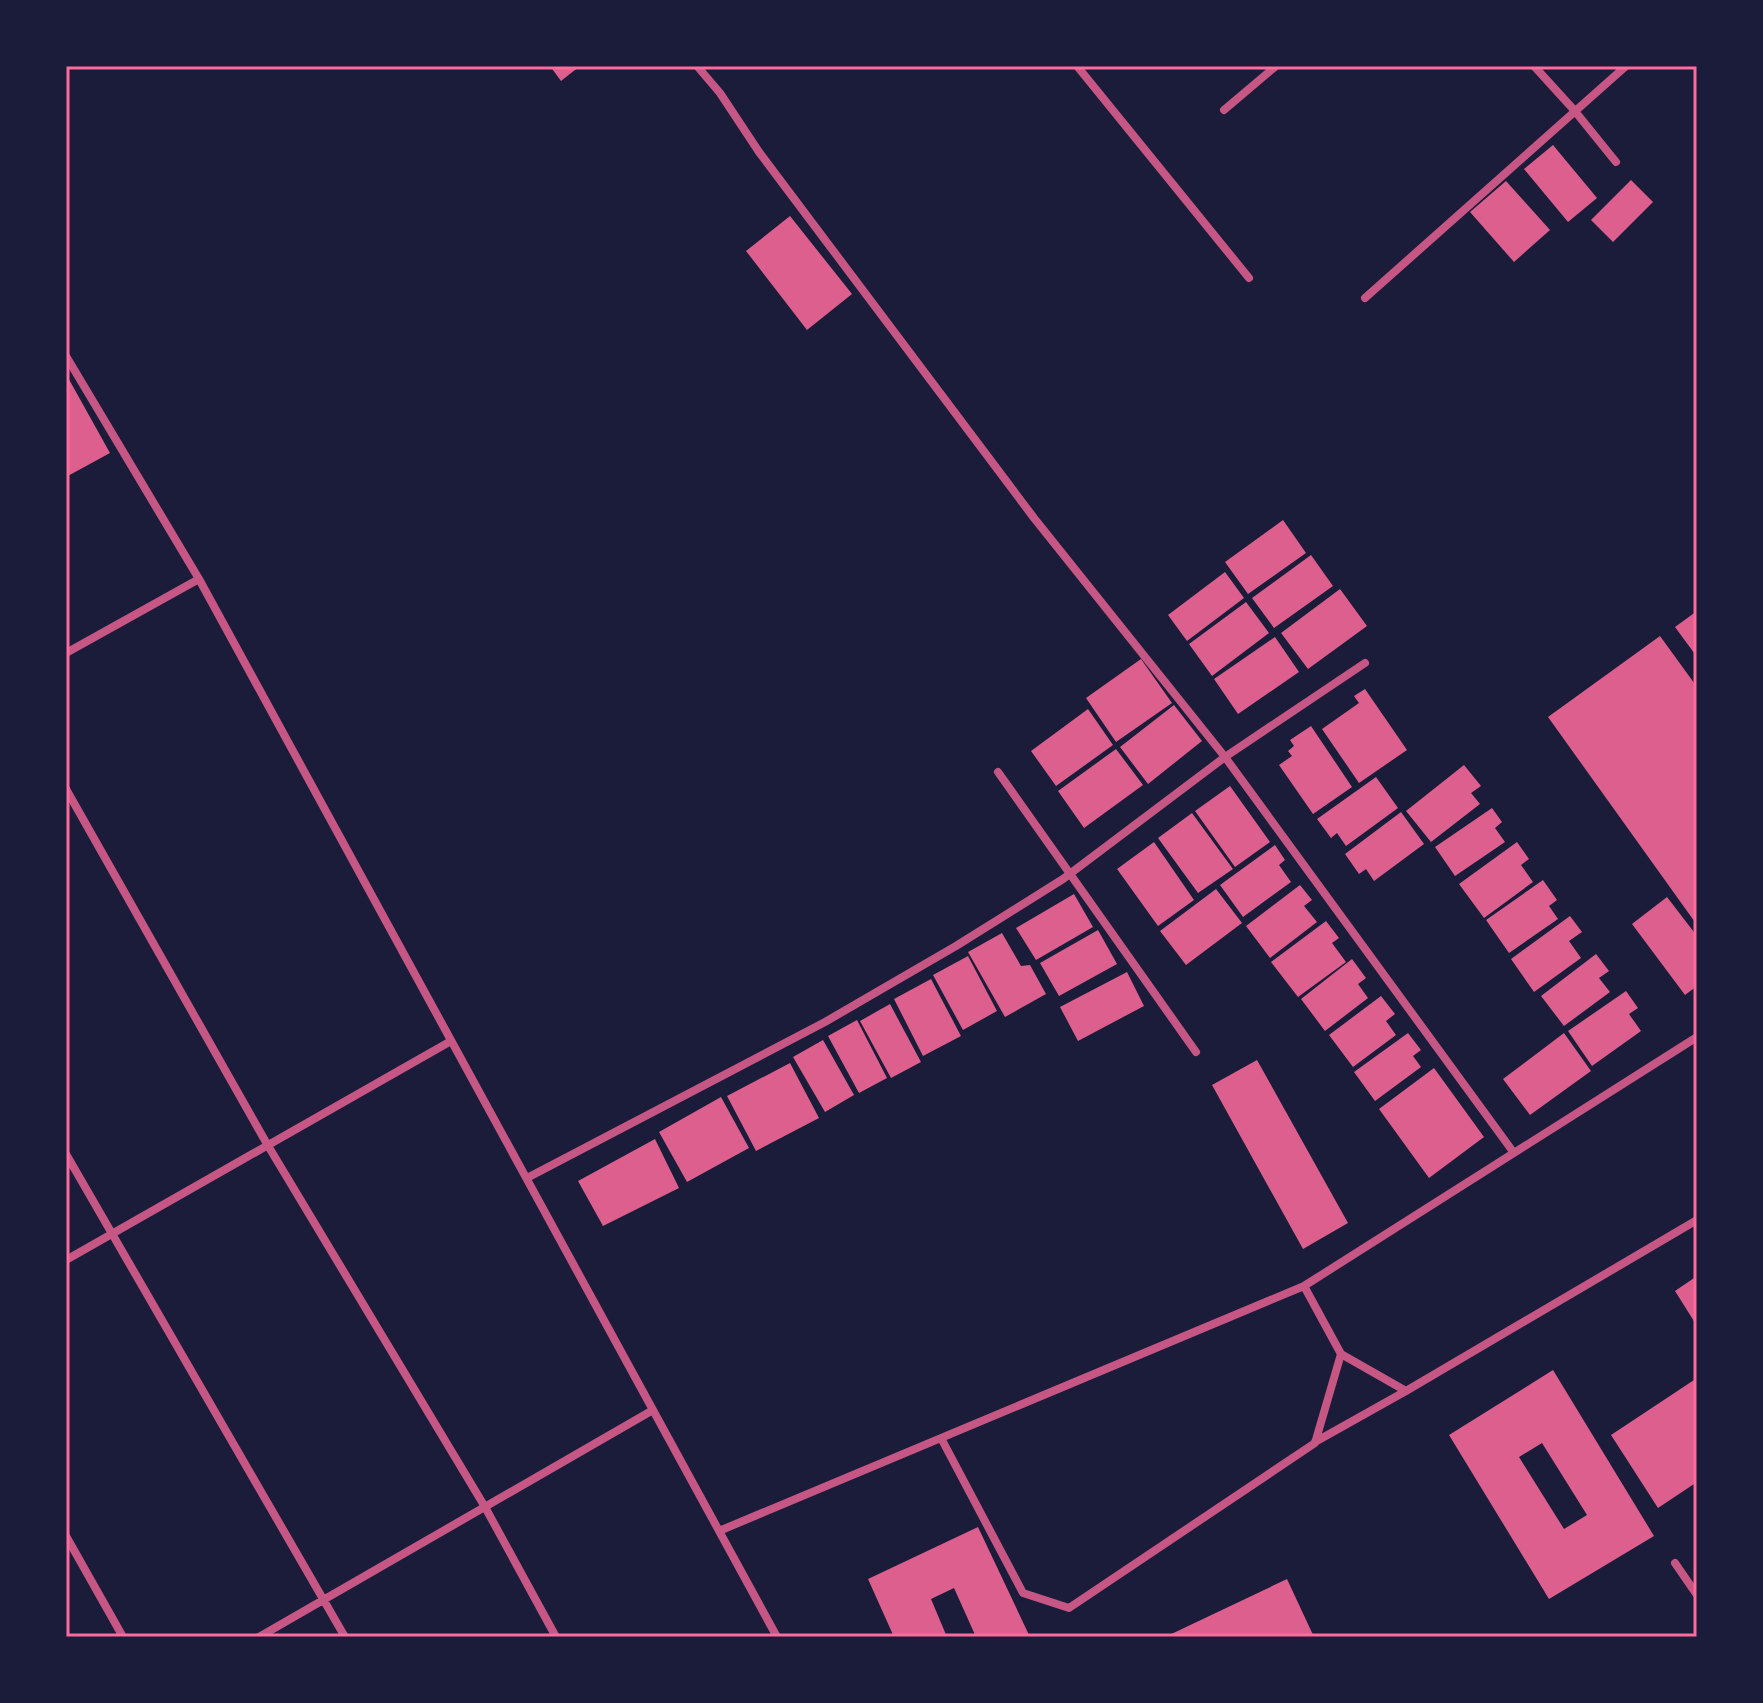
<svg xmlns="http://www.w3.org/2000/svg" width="1763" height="1703" font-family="'Varela Round',sans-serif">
<rect width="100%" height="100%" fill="#1b1b3a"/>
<path fill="#dd5f8e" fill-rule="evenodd" d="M 550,66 L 580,66 L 561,81 Z
M 1553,145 L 1597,198 L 1568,222 L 1524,169 Z
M 1631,180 L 1653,202 L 1613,242 L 1591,220 Z
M 1506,181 L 1550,230 L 1514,262 L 1470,212 Z
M 790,216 L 852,294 L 807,330 L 746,251 Z
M 66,374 L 110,453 L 66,477 Z
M 1283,520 L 1306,553 L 1248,594 L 1225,562 Z
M 1311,555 L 1333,586 L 1274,628 L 1252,598 Z
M 1225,572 L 1244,598 L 1187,641 L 1168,615 Z
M 1340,589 L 1367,626 L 1308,669 L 1281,633 Z
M 1246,602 L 1269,633 L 1212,676 L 1189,644 Z
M 1697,611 L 1697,657 L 1675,627 Z
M 1660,636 L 1697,687 L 1697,925 L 1548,717 Z
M 1275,637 L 1299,672 L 1238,714 L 1214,679 Z
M 1141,659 L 1172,703 L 1116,742 L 1086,698 Z
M 1365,689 L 1407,750 L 1359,783 L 1322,729 L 1359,703 L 1354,696 Z
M 1174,705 L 1202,741 L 1148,784 L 1120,747 Z
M 1088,709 L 1113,745 L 1056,786 L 1031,751 Z
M 1311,726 L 1352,787 L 1313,814 L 1279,765 L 1292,756 L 1288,751 L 1294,746 L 1290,740 Z
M 1116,749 L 1143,785 L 1084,828 L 1058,791 Z
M 1464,765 L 1481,786 L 1471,793 L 1480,804 L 1431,842 L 1406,811 Z
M 1376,777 L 1398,808 L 1346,846 L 1337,833 L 1331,838 L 1317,819 Z
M 1230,786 L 1270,842 L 1235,867 L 1195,811 Z
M 1492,808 L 1502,822 L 1495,828 L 1505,842 L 1455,876 L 1435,847 Z
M 1401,812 L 1424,844 L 1374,881 L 1366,869 L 1359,874 L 1345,854 Z
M 1192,813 L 1233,869 L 1198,893 L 1158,838 Z
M 1154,842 L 1194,900 L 1158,926 L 1117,869 Z
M 1517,842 L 1529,859 L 1521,865 L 1533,882 L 1484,918 L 1459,884 Z
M 1275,845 L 1285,860 L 1279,865 L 1291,882 L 1243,917 L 1220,885 Z
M 1543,880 L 1557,900 L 1549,906 L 1558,919 L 1509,953 L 1486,920 Z
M 1300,885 L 1312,900 L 1304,906 L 1317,922 L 1270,958 L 1246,926 Z
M 1216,889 L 1242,923 L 1186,965 L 1160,931 Z
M 1074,894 L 1093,927 L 1036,960 L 1016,928 Z
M 1667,897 L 1697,936 L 1697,986 L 1685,995 L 1632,924 Z
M 1570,916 L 1582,932 L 1569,941 L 1581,958 L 1534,992 L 1511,959 Z
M 1326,921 L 1339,938 L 1332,943 L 1346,962 L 1298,997 L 1271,962 Z
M 1098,930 L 1117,964 L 1059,996 L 1040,963 Z
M 1002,933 L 1021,966 L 1030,965 L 1046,994 L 1005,1017 L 968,952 Z
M 1596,954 L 1609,971 L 1599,978 L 1610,992 L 1564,1026 L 1541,996 Z
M 968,956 L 997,1011 L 963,1030 L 933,975 Z
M 1352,959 L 1366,978 L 1358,984 L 1368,998 L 1325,1031 L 1301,999 Z
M 1127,972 L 1144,1006 L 1078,1041 L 1060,1007 Z
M 931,979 L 961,1036 L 923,1056 L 894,999 Z
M 1626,991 L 1638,1008 L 1629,1014 L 1641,1031 L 1592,1066 L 1568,1031 Z
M 1381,996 L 1395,1014 L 1386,1021 L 1396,1035 L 1353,1067 L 1329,1035 Z
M 890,1004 L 921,1062 L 891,1078 L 860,1021 Z
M 857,1020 L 887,1078 L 859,1093 L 828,1036 Z
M 1408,1033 L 1421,1050 L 1413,1056 L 1421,1067 L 1375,1101 L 1354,1072 Z
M 1564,1033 L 1591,1071 L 1530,1115 L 1503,1079 Z
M 823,1040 L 854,1095 L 825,1112 L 793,1057 Z
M 1257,1060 L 1348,1223 L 1303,1249 L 1212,1085 Z
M 790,1063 L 819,1118 L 756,1151 L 727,1096 Z
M 1434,1068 L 1484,1137 L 1429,1178 L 1379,1109 Z
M 721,1097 L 749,1148 L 687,1182 L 659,1132 Z
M 655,1139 L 679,1188 L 603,1226 L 578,1181 Z
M 1697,1276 L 1697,1326 L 1675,1291 Z
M 1553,1370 L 1654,1536 L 1549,1599 L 1449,1435 ZM 1542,1443 L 1587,1515 L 1564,1529 L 1519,1457 Z
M 1697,1378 L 1697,1482 L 1658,1508 L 1611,1435 Z
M 978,1527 L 1030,1637 L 976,1637 L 954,1588 L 931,1599 L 947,1637 L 894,1637 L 868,1579 Z
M 1287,1579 L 1314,1637 L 1165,1637 Z"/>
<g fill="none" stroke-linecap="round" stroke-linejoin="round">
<path stroke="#c65784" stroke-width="8" d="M 697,66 L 720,93 L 759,152 L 1034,518 L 1225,757 L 1514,1153
M 1077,66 L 1249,278
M 1534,66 L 1574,110 L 1616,162
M 1224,110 L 1276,66
M 1365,298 L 1626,66
M 66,356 L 199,579 L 777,1637
M 66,653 L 199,579
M 998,772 L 1196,1052
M 66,789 L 267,1144 L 485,1507 L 556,1637
M 66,1154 L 345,1637
M 527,1178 L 825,1022 L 956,946 L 1063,879 L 1225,757 L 1365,663
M 66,1260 L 451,1041
M 1304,1286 L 1341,1354 L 1406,1391 L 1697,1220
M 941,1438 L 1023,1593 L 1069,1608 L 1315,1443 L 1341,1354
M 1315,1442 L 1406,1391
M 719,1531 L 1304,1286 L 1697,1037
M 66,1536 L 123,1637
M 1675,1563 L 1697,1595
M 259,1637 L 653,1410"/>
</g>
<rect width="1763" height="1703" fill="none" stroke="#1b1b3a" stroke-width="136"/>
<rect x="68" y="68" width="1627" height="1567" fill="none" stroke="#ff6b9d" stroke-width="3"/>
</svg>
